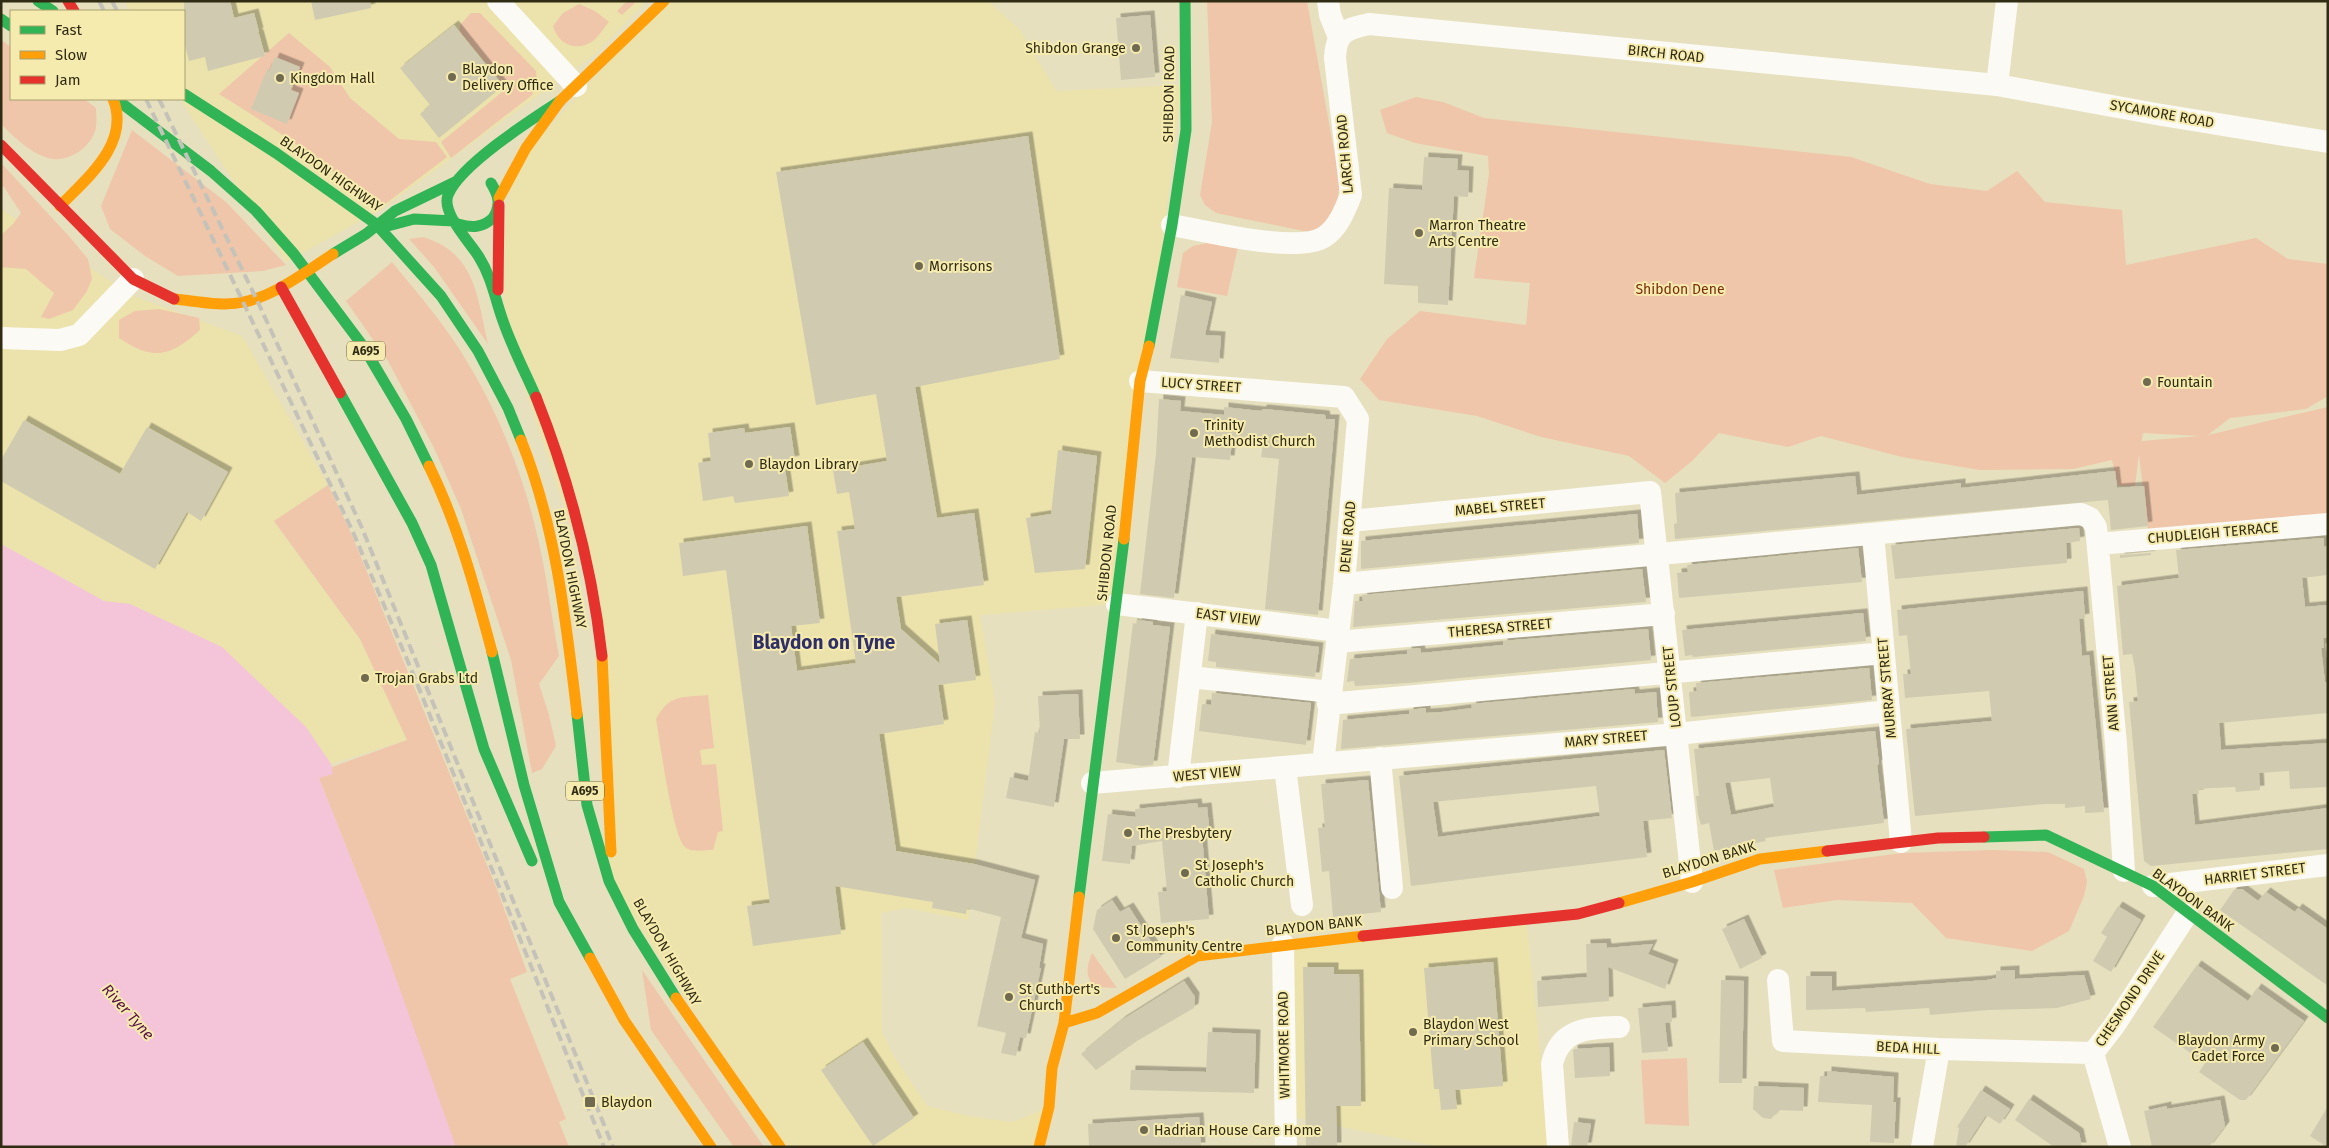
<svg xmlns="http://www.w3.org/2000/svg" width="2329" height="1148" font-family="'Fira Sans',sans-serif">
<defs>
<filter id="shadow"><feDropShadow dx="4.5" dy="-4.5" stdDeviation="0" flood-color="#0004"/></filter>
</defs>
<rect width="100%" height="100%" fill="#e6e0be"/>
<path fill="#ebe2ac" d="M 125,1 L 647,1 L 594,55 L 380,210 L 286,262 L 180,99 L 184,99 L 184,11 L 130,11 Z
M 664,1 L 988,1 L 1020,30 L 1056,91 L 1182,85 L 1117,604 L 980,615 L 995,702 L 968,920 L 906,908 L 881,913 L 882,1032 L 893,1055 L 927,1106 L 968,1116 L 1012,1122 L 1049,1107 L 1039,1147 L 783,1147 L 609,881 L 598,610 L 503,322 L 505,213 L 516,164 Z
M 1,209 L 133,296 L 242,336 L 328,485 L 274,522 L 360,639 L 407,740 L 331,764 L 306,727 L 104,601 L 1,544 Z
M 1527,925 L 1550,1147 L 1440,1147 L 1288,1116 L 1289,948 Z"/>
<path fill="#efc6a9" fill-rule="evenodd" d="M 627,1 L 637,1 L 622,15 L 617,11 Z
M 1207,1 L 1307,1 L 1340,184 L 1334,217 L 1318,234 L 1216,213 L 1205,205 L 1200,195 L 1212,122 Z
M 579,4 L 595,11 L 609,22 C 604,28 599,36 593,41 C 577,52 558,45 553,26 L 563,13 Z
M 471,13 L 480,13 L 536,71 L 537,83 L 532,95 L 451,158 L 441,142 L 507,88 L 460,32 L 460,25 Z
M 289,33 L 330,67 L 350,98 L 399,139 L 436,142 L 447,157 L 380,208 C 329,166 275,128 219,94 Z
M 1,40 L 11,47 L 11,99 L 84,99 L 96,108 C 96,114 97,121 96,127 C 93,147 67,164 48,158 C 29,152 15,138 1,124 Z
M 1416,97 L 1443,102 L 1484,118 L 1851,157 L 1930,184 L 1987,191 L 2017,171 L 2045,202 L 2122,210 L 2126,265 L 2256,238 L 2288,259 L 2328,264 L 2328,396 L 2306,409 L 2230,418 L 2208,435 L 2328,407 L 2328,524 L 2149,539 L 2139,454 L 2135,486 L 2118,486 L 2112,460 L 2073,469 L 1980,470 L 1902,457 L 1821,436 L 1788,447 L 1719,433 L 1692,461 L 1665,483 L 1629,456 L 1541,437 L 1477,416 L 1379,400 L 1360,379 L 1387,339 L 1420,311 L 1526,325 L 1530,283 L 1474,278 L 1489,174 L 1488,156 L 1415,143 L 1387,133 L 1380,110 ZM 2143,433 L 2200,436 L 2142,441 L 2141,444 Z
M 132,130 L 226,202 L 286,265 L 263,271 L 178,276 L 145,256 L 110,229 L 101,206 Z
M 1,163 L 68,235 L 88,259 L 92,279 L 87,291 L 73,310 L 49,319 L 41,317 L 54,293 L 26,269 L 1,267 L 1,235 L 13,224 L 21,213 L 4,187 L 1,187 Z
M 423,237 C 476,253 477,297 488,344 L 434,267 L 409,239 Z
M 1207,243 L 1238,247 L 1227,296 L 1177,287 L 1183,253 L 1193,246 Z
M 392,262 C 419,295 448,328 469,365 C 502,420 527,485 540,548 C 548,584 552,620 559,656 L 539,684 L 549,715 L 556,746 L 542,769 L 532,773 L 511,660 L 461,509 L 434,448 L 388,361 L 346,301 Z
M 159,309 L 199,318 L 200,330 C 170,357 153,361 119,338 L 119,320 L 135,311 Z
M 328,485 L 351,533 L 498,892 L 527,972 L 510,979 L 566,1119 L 559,1122 L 569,1147 L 454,1147 L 376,922 L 319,778 L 332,767 L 407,740 L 360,639 L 274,521 Z
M 708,695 L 714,748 L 700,750 L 702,765 L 716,764 L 723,831 L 718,832 L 713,850 C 705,850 689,853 684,846 C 672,832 660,742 656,719 C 670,693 683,698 708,695 Z
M 1993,850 L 2048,852 L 2084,869 L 2087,882 L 2084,896 L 2069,931 L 2032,951 L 1946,938 L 1912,903 L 1837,900 L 1783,908 L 1774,870 L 1902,853 Z
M 1092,953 L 1117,988 L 1095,987 C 1084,975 1087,967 1092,953 Z
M 642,970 L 764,1147 L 734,1147 L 651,1030 Z
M 1687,1058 L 1689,1126 L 1645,1124 L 1641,1060 Z"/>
<path fill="#f4c4d9" d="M 1,544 L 104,601 L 130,604 L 222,647 L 306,727 L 331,764 L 333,774 L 319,778 L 376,922 L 456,1147 L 1,1147 Z"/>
<path fill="#d0cbb0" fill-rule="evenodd" filter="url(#shadow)" d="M 184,1 L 230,1 L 234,18 L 254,13 L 259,32 L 257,33 L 259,34 L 265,56 L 208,71 L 205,57 L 189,61 L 184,41 Z
M 311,1 L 370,1 L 371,8 L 315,20 Z
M 1150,15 L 1155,77 L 1121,80 L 1116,18 Z
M 454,25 L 503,86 L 439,138 L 420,114 L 430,105 L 400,68 Z
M 275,57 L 300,67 L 291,90 L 299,93 L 287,124 L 251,109 L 268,67 L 269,72 Z
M 1028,136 L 1060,359 L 915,387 L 937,518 L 974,513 L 984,585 L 896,597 L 901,629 L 940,664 L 935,624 L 967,620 L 976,680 L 938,685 L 944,724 L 879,734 L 896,851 L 974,864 L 1035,880 L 1021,938 L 1043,944 L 1039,968 L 1041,968 L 1026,1038 L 1020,1037 L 1016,1056 L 1001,1053 L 1006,1033 L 977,1026 L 1001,917 L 967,908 L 966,914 L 932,908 L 933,902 L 835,886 L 841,934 L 753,946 L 747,906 L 770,903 L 726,570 L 683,576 L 679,543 L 807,526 L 820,623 L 791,626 L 797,671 L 856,663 L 837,531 L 855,529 L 849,492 L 837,494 L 833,470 L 887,461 L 876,394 L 816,405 L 776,172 Z
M 1424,157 L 1458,159 L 1457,170 L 1469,171 L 1468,197 L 1454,196 L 1448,305 L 1418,303 L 1418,286 L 1384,284 L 1389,188 L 1422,190 Z
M 1181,295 L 1212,302 L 1205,335 L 1221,336 L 1219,363 L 1170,358 Z
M 1159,399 L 1181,401 L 1180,411 L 1224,415 L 1224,407 L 1261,411 L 1263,409 L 1325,415 L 1326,419 L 1335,419 L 1318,615 L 1265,609 L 1279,459 L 1261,457 L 1263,445 L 1232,441 L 1230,460 L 1192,457 L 1174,598 L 1140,594 L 1156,454 Z
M 24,420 L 120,474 L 147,427 L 228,472 L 201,521 L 187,512 L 155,569 L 1,481 L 1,460 Z
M 790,427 L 795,460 L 784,462 L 789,496 L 735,503 L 733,496 L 703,501 L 698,463 L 711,461 L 708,433 L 744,428 L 745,433 Z
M 1058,450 L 1097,456 L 1085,569 L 1035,573 L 1026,518 L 1051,514 Z
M 2115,471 L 2117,488 L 2144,486 L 2148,526 L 2111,530 L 2108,500 L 1675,539 L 1674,524 L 1677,523 L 1675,493 L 1855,476 L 1857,495 L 1961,483 L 1961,488 Z
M 1637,514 L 1639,543 L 1361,569 L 1361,541 Z
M 2079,528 L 2080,541 L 2066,543 L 2067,563 L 1895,579 L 1891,545 Z
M 2324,538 L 2324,547 L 2328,546 L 2328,575 L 2302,578 L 2305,607 L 2328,605 L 2328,638 L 2323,638 L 2324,648 L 2321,648 L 2325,682 L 2328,682 L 2328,713 L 2219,723 L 2221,750 L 2328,743 L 2328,787 L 2290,789 L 2289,771 L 2259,773 L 2260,790 L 2236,792 L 2235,787 L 2214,788 L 2198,789 L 2199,794 L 2192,794 L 2195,825 L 2328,808 L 2328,849 L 2151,866 L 2144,861 L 2129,702 L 2138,701 L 2135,669 L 2132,654 L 2123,655 L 2117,586 L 2179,578 L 2176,550 Z
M 1858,548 L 1862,582 L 1679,598 L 1677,573 L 1688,572 L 1687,565 Z
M 2151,553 L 2151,555 L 2120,558 L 2120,555 Z
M 1642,569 L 1646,602 L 1353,627 L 1355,601 L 1363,601 L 1362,595 Z
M 2083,591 L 2085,618 L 2079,619 L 2082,656 L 2089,655 L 2104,812 L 2085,813 L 2085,806 L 2065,808 L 2065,804 L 2045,804 L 1915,816 L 1906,729 L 1992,721 L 1989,691 L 1905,698 L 1903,674 L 1911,674 L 1907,635 L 1899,636 L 1897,610 Z
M 1863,613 L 1866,641 L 1693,657 L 1692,655 L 1685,656 L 1682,630 Z
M 1138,620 L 1153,622 L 1153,625 L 1170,627 L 1153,765 L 1142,766 L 1116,762 L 1133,623 L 1137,624 Z
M 1648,629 L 1651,660 L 1408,683 L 1355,686 L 1354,681 L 1347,682 L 1350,659 L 1407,654 L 1407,649 L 1420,648 L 1421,653 L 1503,645 L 1503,641 Z
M 1211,634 L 1319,647 L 1315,677 L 1216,667 L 1216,662 L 1208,661 Z
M 1869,668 L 1872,700 L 1691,717 L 1689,692 L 1697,691 L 1696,683 Z
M 1634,689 L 1635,694 L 1656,692 L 1658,722 L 1341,749 L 1343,720 L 1409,714 L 1409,710 L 1426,708 L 1426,713 L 1442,712 L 1472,708 L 1471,704 Z
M 1212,693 L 1311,703 L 1306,745 L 1199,731 L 1202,704 L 1211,705 Z
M 1078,694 L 1080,739 L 1064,739 L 1054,807 L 1006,798 L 1010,777 L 1028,781 L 1035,732 L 1040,733 L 1038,696 Z
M 1875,731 L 1879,764 L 1877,765 L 1884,823 L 1765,838 L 1766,841 L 1714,851 L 1709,823 L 1701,825 L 1698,814 L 1696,796 L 1699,796 L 1694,749 ZM 1770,778 L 1774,807 L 1731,815 L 1725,783 Z
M 1664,750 L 1672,818 L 1643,821 L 1647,857 L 1411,886 L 1399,776 ZM 1596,786 L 1600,816 L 1438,837 L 1433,802 Z
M 1368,780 L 1381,912 L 1333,917 L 1329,871 L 1322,872 L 1318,828 L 1325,827 L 1321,784 Z
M 1197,803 L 1198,808 L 1207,807 L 1210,835 L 1202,835 L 1209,919 L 1161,923 L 1158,892 L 1167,891 L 1162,841 L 1132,846 L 1130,864 L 1102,861 L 1108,814 L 1136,817 L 1135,809 Z
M 2242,889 L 2258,901 L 2266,892 L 2295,912 L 2298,908 L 2328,929 L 2328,986 L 2220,910 L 2234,890 Z
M 1112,900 L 1120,912 L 1129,907 L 1161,957 L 1125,979 L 1093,929 L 1097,910 Z
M 2118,906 L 2141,920 L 2111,972 L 2093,961 L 2107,937 L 2101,933 Z
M 1744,919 L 1762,958 L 1740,969 L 1722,929 Z
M 1606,943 L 1607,948 L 1653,944 L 1648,954 L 1674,964 L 1665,989 L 1608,967 L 1609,1001 L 1538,1007 L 1537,981 L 1587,977 L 1586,944 Z
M 1493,962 L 1503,1086 L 1455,1090 L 1457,1109 L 1441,1110 L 1439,1089 L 1434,1089 L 1424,968 Z
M 2197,965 L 2248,1001 L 2257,988 L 2304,1021 L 2246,1100 L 2240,1100 L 2199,1072 L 2205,1063 L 2153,1027 Z
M 1303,967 L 1334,967 L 1334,974 L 1359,974 L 1361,1106 L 1336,1106 L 1337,1147 L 1306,1147 Z
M 2015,970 L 2015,979 L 2084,975 L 2091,999 L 2057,1008 L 1989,1010 L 1930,1015 L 1929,1008 L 1866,1012 L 1865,1008 L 1806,1010 L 1806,976 L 1832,976 L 1832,991 L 1987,980 L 1996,978 L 1996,971 Z
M 1721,980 L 1744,981 L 1742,1083 L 1719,1083 Z
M 1184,981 L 1195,997 L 1194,1008 L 1137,1041 L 1096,1070 L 1081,1054 L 1122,1020 Z
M 1671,1005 L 1672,1022 L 1665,1023 L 1668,1051 L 1642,1053 L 1638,1008 Z
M 1208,1032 L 1256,1034 L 1254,1093 L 1130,1090 L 1131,1070 L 1206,1072 Z
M 863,1042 L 914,1118 L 873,1146 L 821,1070 Z
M 1609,1047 L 1610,1076 L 1575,1078 L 1573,1050 L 1575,1049 Z
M 1827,1071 L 1894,1077 L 1893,1102 L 1896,1102 L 1894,1143 L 1870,1142 L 1872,1105 L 1818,1102 L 1820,1076 L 1827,1076 Z
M 1754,1086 L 1804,1088 L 1803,1111 L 1779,1110 L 1771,1119 L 1763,1118 L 1753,1109 Z
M 1981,1090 L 2010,1109 L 2000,1124 L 1986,1115 L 1965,1147 L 1956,1147 L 1959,1128 L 1957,1127 Z
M 2029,1099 L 2079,1133 L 2082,1147 L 2054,1147 L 2015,1120 Z
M 2220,1100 L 2225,1126 L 2209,1147 L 2152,1147 L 2144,1111 L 2167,1106 L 2167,1109 Z
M 2328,1106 L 2328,1147 L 2327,1147 L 2310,1136 Z
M 1199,1117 L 1201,1147 L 1089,1147 L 1088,1124 Z
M 1574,1122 L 1591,1124 L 1587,1147 L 1571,1147 Z"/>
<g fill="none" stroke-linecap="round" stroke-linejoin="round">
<path stroke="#fbfaf5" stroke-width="22" d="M 498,1 L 576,86
M 1328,1 L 1330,15 L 1339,37
M 1997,85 L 2007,1
M 1172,225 C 1205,231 1297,254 1324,237 C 1338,228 1345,210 1351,195 L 1335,58 C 1336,32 1346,29 1369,24 L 1997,85 L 2156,114 L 2328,142
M 1,338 L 60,340 L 79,335 L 133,279
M 1140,381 L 1344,397 L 1358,419 L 1344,584 L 1323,763
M 1350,521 L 1650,492 L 1692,882
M 1873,534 L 1901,842
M 2098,544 L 2328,524
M 1344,584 L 2081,514 L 2090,518 L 2096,527 L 2116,744 L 2124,871
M 1117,604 L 1338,631
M 1337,642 L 1664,614
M 1190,677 L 1331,692
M 1328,704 L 1884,653
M 1380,758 L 1392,888
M 1285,767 L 1302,905
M 1178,777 L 1197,613
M 1092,783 L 1677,734 L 1889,711
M 2153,886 L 2328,865
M 1283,944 L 1286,1147
M 1778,980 L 1783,1041 L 1939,1049 L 2093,1053
M 1558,1147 L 1552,1064 C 1560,1028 1588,1028 1619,1027
M 1922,1147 L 1939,1049
M 2120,1147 L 2093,1053 L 2114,1026 L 2187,914"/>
<path stroke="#30b455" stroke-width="11" d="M 38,1 L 53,11
M 1,19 L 11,26
M 184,94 L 276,153 L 376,224 L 441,296 L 478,351 L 508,408 L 521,440
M 116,99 L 211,171 L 256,211 L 294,254 L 363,346 L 406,419 L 429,466
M 458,224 C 472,228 482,228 493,218 C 501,205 499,196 491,183
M 384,227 L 414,219 L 454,221
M 333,254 L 366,234 L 395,211 L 455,182
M 1149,346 L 1172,225 L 1186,130 L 1185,1
M 340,393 L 412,523 L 431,565 L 484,749 L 532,861
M 536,397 C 525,372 512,347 503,321 C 495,299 492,278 479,257 C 470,242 441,213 448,195 C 460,165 532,119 560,101
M 492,652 L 524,785 L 559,902 L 590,958
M 577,714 L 587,805 L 609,881 L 633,929 L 676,998
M 1984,837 L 2046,835 L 2153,886 L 2328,1018
M 1079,897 L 1124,539"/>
<path stroke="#ff9f0a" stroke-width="11" d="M 499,198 L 526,148 L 560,101 L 664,1
M 60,206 C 87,178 131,143 113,99
M 174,299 C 196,301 222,307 244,302 C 274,296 307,271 333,254
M 521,440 C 556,527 566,621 577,714
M 429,466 C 458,525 475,588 492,652
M 1124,539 L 1140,381 L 1149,346
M 602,656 L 611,852
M 1619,903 L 1692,882 L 1760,859 L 1827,851
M 590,958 L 624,1020 L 711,1147
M 676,998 L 780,1147
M 1064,1023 L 1097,1013 L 1197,956 L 1363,936
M 1039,1147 L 1049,1107 L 1052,1068 L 1064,1023 L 1079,897"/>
<path stroke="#e5322d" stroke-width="11" d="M 68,1 L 74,11
M 1,145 L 133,279 L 174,299
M 281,287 L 340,393
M 498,290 L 499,205
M 536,397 C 569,480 592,567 602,656
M 1827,851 L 1938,838 L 1984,837
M 1363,936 L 1578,914 L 1619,903"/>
<path stroke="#c4c2b9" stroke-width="4" stroke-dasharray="10 5" stroke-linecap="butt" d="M 99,1 L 104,11
M 112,1 L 117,11
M 146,99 L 353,532 L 414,676 L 604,1147
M 159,99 L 256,298 L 362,528 L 613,1147"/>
</g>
<g fill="#706b50" stroke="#f6ebae" stroke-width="2">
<circle cx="1136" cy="48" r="5"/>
<circle cx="452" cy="77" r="5"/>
<circle cx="280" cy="78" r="5"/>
<circle cx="1419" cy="233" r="5"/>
<circle cx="919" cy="266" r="5"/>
<circle cx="2147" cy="382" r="5"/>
<circle cx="1194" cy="433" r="5"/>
<circle cx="749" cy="464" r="5"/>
<circle cx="365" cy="678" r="5"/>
<circle cx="1128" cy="833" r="5"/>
<circle cx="1185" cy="873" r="5"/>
<circle cx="1116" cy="938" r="5"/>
<circle cx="1009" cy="997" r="5"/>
<circle cx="1413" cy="1032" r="5"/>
<circle cx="2275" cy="1048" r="5"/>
<rect x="584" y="1096" width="12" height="12" rx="2.5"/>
<circle cx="1144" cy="1130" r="5"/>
</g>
<g text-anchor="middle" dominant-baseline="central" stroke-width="4" stroke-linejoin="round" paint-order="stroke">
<g fill="#f6ebae" stroke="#6b6542" stroke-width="1">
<rect x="347" y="341.5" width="38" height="19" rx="4"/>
<rect x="566" y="781.5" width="38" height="19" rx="4"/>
</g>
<g font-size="12" font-weight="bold" fill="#302c14">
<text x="366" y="351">A695</text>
<text x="585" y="791">A695</text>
</g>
<g font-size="14" fill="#302c14" stroke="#f6ebae" text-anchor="start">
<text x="1126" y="48" text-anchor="end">Shibdon Grange</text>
<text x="462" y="69">Blaydon<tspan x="462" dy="16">Delivery Office</tspan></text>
<text x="290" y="78">Kingdom Hall</text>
<text x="1429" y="225">Marron Theatre<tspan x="1429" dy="16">Arts Centre</tspan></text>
<text x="929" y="266">Morrisons</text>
<text x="2157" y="382">Fountain</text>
<text x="1204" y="425">Trinity<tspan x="1204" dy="16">Methodist Church</tspan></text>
<text x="759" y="464">Blaydon Library</text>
<text x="375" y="678">Trojan Grabs Ltd</text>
<text x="1138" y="833">The Presbytery</text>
<text x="1195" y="865">St Joseph's<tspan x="1195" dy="16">Catholic Church</tspan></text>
<text x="1126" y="930">St Joseph's<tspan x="1126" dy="16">Community Centre</tspan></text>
<text x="1019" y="989">St Cuthbert's<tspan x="1019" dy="16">Church</tspan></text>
<text x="1423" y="1024">Blaydon West<tspan x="1423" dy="16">Primary School</tspan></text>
<text x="2265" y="1040" text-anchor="end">Blaydon Army<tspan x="2265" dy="16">Cadet Force</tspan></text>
<text x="601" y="1102">Blaydon</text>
<text x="1154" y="1130">Hadrian House Care Home</text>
</g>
<g font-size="14" fill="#302c14" stroke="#f6ebae">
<text transform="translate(1666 54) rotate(6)">BIRCH ROAD</text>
<text transform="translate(1169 94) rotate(-89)">SHIBDON ROAD</text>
<text transform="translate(2162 114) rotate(10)">SYCAMORE ROAD</text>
<text transform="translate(1345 154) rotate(-95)">LARCH ROAD</text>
<text transform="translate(331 174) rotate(35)">BLAYDON HIGHWAY</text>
<text transform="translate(1201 385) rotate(4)">LUCY STREET</text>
<text transform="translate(1500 507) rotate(-5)">MABEL STREET</text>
<text transform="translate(2213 533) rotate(-5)">CHUDLEIGH TERRACE</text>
<text transform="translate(1348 537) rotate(-85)">DENE ROAD</text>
<text transform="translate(1107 553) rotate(-84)">SHIBDON ROAD</text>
<text transform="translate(570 569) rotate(79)">BLAYDON HIGHWAY</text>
<text transform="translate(1228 617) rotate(7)">EAST VIEW</text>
<text transform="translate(1500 628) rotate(-5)">THERESA STREET</text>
<text transform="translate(1672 687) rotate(-96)">LOUP STREET</text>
<text transform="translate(1887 688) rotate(-95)">MURRAY STREET</text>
<text transform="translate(2111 693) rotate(-95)">ANN STREET</text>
<text transform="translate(1606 739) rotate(-5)">MARY STREET</text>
<text transform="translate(1207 774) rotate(-5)">WEST VIEW</text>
<text transform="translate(1709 860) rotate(-17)">BLAYDON BANK</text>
<text transform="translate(2255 874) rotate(-7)">HARRIET STREET</text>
<text transform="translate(2193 900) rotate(36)">BLAYDON BANK</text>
<text transform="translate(1314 926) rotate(-6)">BLAYDON BANK</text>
<text transform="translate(667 952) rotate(60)">BLAYDON HIGHWAY</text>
<text transform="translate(2130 999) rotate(-56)">CHESMOND DRIVE</text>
<text transform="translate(1284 1045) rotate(-91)">WHITMORE ROAD</text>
<text transform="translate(1908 1048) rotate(3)">BEDA HILL</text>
</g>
<g font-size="14" fill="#7b2c0b" stroke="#f6ebae">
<text x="1680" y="289">Shibdon Dene</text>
</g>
<g font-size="15" font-style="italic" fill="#581247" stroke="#f6ebae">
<text transform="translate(128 1012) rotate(48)">River Tyne</text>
</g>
<g font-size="19" font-weight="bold" fill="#2e2e69" stroke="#f6ebae">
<text x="824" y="642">Blaydon on Tyne</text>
</g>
</g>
<rect width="2329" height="1148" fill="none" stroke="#302c14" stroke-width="5"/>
<rect x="10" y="10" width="175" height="90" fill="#f6ebae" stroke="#a79f70"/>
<rect x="20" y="26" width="25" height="8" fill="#30b455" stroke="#a79f70"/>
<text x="55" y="35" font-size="15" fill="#302c14">Fast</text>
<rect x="20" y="51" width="25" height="8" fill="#ff9f0a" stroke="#a79f70"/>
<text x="55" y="60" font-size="15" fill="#302c14">Slow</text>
<rect x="20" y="76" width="25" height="8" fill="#e5322d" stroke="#a79f70"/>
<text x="55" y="85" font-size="15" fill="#302c14">Jam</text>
</svg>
